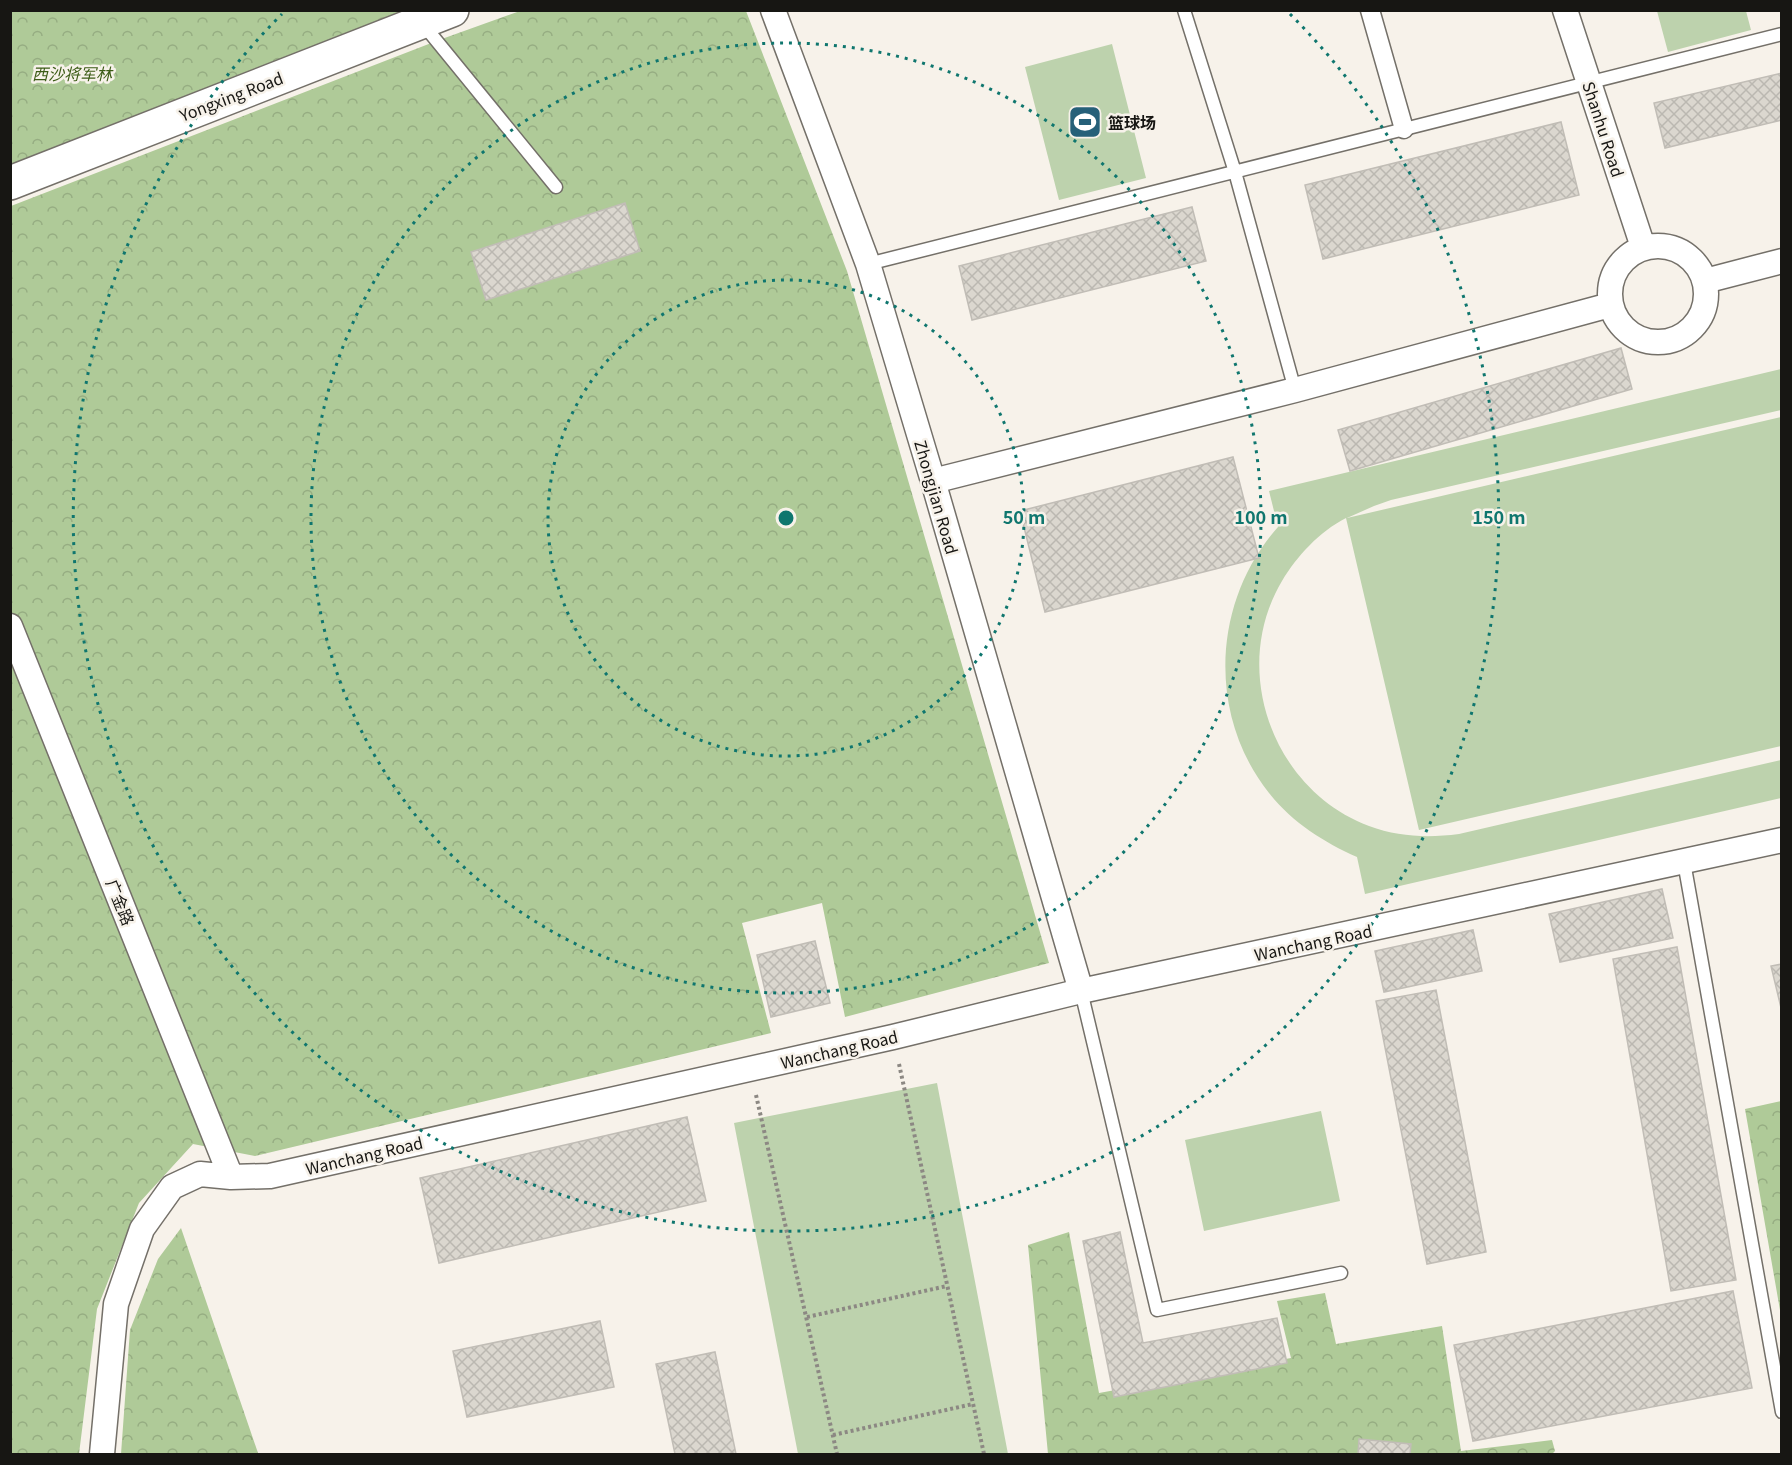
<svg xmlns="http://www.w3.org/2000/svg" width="1792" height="1465" font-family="Georgia,'Noto Sans SC',serif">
<defs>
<pattern id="forest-crowns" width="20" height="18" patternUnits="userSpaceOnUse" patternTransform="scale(1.5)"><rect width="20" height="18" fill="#afca98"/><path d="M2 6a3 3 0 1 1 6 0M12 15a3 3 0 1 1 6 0" fill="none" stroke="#96ad82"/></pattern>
<pattern id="building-cross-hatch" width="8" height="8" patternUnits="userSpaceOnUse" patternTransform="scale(1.5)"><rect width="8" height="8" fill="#dbd7cf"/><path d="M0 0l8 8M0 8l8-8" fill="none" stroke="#bbb8b1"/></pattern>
</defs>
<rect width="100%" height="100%" fill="#f7f2ea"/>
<path fill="url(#forest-crowns)" d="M 11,10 L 402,10 L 402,11 L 11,164 Z
M 520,11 L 746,11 L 847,271 L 1049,963 L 845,1017 L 822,903 L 742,923 L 771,1033 L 255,1156 L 193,1144 L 139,1203 L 97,1309 L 79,1454 L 11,1454 L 11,206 L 439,40 Z
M 1781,1101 L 1782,1101 L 1781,1316 L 1745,1109 Z
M 181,1228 L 258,1453 L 258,1454 L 121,1454 L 130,1330 L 158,1259 Z
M 1069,1232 L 1099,1393 L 1291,1358 L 1277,1301 L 1325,1293 L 1336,1344 L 1442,1326 L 1461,1451 L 1552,1440 L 1555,1451 L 1552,1454 L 1048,1454 L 1028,1245 Z"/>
<path fill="#bdd2ad" d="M 1657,11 L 1746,11 L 1751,30 L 1668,52 Z
M 1112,44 L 1146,178 L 1059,200 L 1025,67 Z
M 1781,369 L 1781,410 L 1391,500 L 1374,506 L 1347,518 L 1781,417 L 1781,746 L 1419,830 L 1346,518 C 1319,532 1297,556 1282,581 C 1229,670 1273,790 1369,826 C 1399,837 1428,838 1459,834 L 1781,760 L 1781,798 L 1365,894 L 1357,857 C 1323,842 1292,822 1269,793 C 1207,715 1212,601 1278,527 L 1269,491 Z
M 937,1083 L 1008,1454 L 798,1454 L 734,1123 Z
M 1321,1111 L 1340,1201 L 1204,1231 L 1185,1140 Z"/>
<path fill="url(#building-cross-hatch)" stroke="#c1bdb6" stroke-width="1.5" d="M 1782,73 L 1782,120 L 1665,148 L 1654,103 Z
M 1561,122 L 1579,195 L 1323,259 L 1305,185 Z
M 625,203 L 640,251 L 486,300 L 471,252 Z
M 1192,207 L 1206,261 L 972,320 L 959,266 Z
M 1621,348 L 1632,389 L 1350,471 L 1338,430 Z
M 1233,457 L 1259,558 L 1045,612 L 1020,511 Z
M 1662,889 L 1673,938 L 1560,962 L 1549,914 Z
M 1473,930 L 1482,971 L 1384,992 L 1375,951 Z
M 815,941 L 830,1003 L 771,1017 L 757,955 Z
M 1677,947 L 1736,1280 L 1671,1291 L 1613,959 Z
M 1782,964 L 1782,1012 L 1771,966 Z
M 1436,990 L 1486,1252 L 1427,1264 L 1376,1001 Z
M 687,1117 L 706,1201 L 439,1263 L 420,1178 Z
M 1120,1232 L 1143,1343 L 1277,1318 L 1287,1363 L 1114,1397 L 1083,1241 Z
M 1733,1291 L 1752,1388 L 1473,1441 L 1454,1345 Z
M 600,1321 L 614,1387 L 467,1417 L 453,1351 Z
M 715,1352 L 736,1454 L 675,1454 L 656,1364 Z
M 1359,1439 L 1411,1444 L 1410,1454 L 1358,1454 Z"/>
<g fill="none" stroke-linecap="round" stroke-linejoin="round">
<defs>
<path id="service" d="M 1184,10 L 1235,172 L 1295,390
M 422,23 L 556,187
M 868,264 L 1782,34
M 1684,862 L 1782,1412
M 1081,991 L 1157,1310 L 1341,1273"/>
<path id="pedestrian" d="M 1370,10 L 1404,129"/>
<path id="minor" d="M 773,10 L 868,264 L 933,481 L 1081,991
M 1565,10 L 1643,247
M1610 294a48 48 0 1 1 96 0a48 48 0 1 1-96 0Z
M 1705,281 L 1782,261
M 933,481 L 1295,390 L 1610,305
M 10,626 L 231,1177
M 102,1454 L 116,1304 L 142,1229 L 172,1187 L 200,1174 L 231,1177 L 270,1176 L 893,1037 L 1081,991 L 1782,840"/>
<path id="secondary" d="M 10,183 L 452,10"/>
</defs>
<use href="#service" stroke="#747069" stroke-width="15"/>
<use href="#pedestrian" stroke="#747069" stroke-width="21"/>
<use href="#minor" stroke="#747069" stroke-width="27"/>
<use href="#secondary" stroke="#747069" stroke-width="36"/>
<path stroke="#8c8883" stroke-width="4" stroke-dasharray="3 3" stroke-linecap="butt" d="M 899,1064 L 984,1454
M 756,1095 L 837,1454
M 807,1317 L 947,1286
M 833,1435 L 973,1404"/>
<use href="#service" stroke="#fff" stroke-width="12"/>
<use href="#pedestrian" stroke="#fff" stroke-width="18"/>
<use href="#minor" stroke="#fff" stroke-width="24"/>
<use href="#secondary" stroke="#fff" stroke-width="33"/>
</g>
<g fill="none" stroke="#0f766e" stroke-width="3" stroke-dasharray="3 6">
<circle cx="786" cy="518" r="238"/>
<circle cx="786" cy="518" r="475"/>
<path d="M1290 14A713 713 0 1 1 282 14"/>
</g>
<defs>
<symbol id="stadium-square" viewBox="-11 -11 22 22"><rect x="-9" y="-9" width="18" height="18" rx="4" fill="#266079" stroke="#f7f2ea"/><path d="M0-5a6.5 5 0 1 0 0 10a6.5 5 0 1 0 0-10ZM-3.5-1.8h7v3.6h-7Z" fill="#fff"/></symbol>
</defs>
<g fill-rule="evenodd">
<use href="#stadium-square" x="1066" y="103" width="38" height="38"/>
</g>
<g text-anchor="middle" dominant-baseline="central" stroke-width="5" stroke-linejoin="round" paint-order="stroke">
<g font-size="16" font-style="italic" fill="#3b5b15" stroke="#f7f2ea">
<text x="72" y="73">西沙将军林</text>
</g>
<g font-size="16" fill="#171613" stroke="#f7f2ea">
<text transform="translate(231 96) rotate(-21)">Yongxing Road</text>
<text transform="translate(1604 129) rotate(72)">Shanhu Road</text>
<text transform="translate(937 497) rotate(74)">Zhongjian Road</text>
<text transform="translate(121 902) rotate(68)">广金路</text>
<text transform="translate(1313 942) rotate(-12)">Wanchang Road</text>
<text transform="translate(839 1049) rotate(-13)">Wanchang Road</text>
<text transform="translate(364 1155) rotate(-13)">Wanchang Road</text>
</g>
<g font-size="16" font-weight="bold" fill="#171613" stroke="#f7f2ea" text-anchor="start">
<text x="1108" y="122">篮球场</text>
</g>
</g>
<circle cx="786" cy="518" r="9" fill="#0f766e" stroke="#f7f2ea" stroke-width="3"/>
<g font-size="18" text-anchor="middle" font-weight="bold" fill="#0f766e" stroke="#f7f2ea" stroke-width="5" stroke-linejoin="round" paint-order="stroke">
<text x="1024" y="524">50 m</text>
<text x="1261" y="524">100 m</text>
<text x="1499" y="524">150 m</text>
</g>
<rect width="1792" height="1465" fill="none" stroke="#171613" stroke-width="24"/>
</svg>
